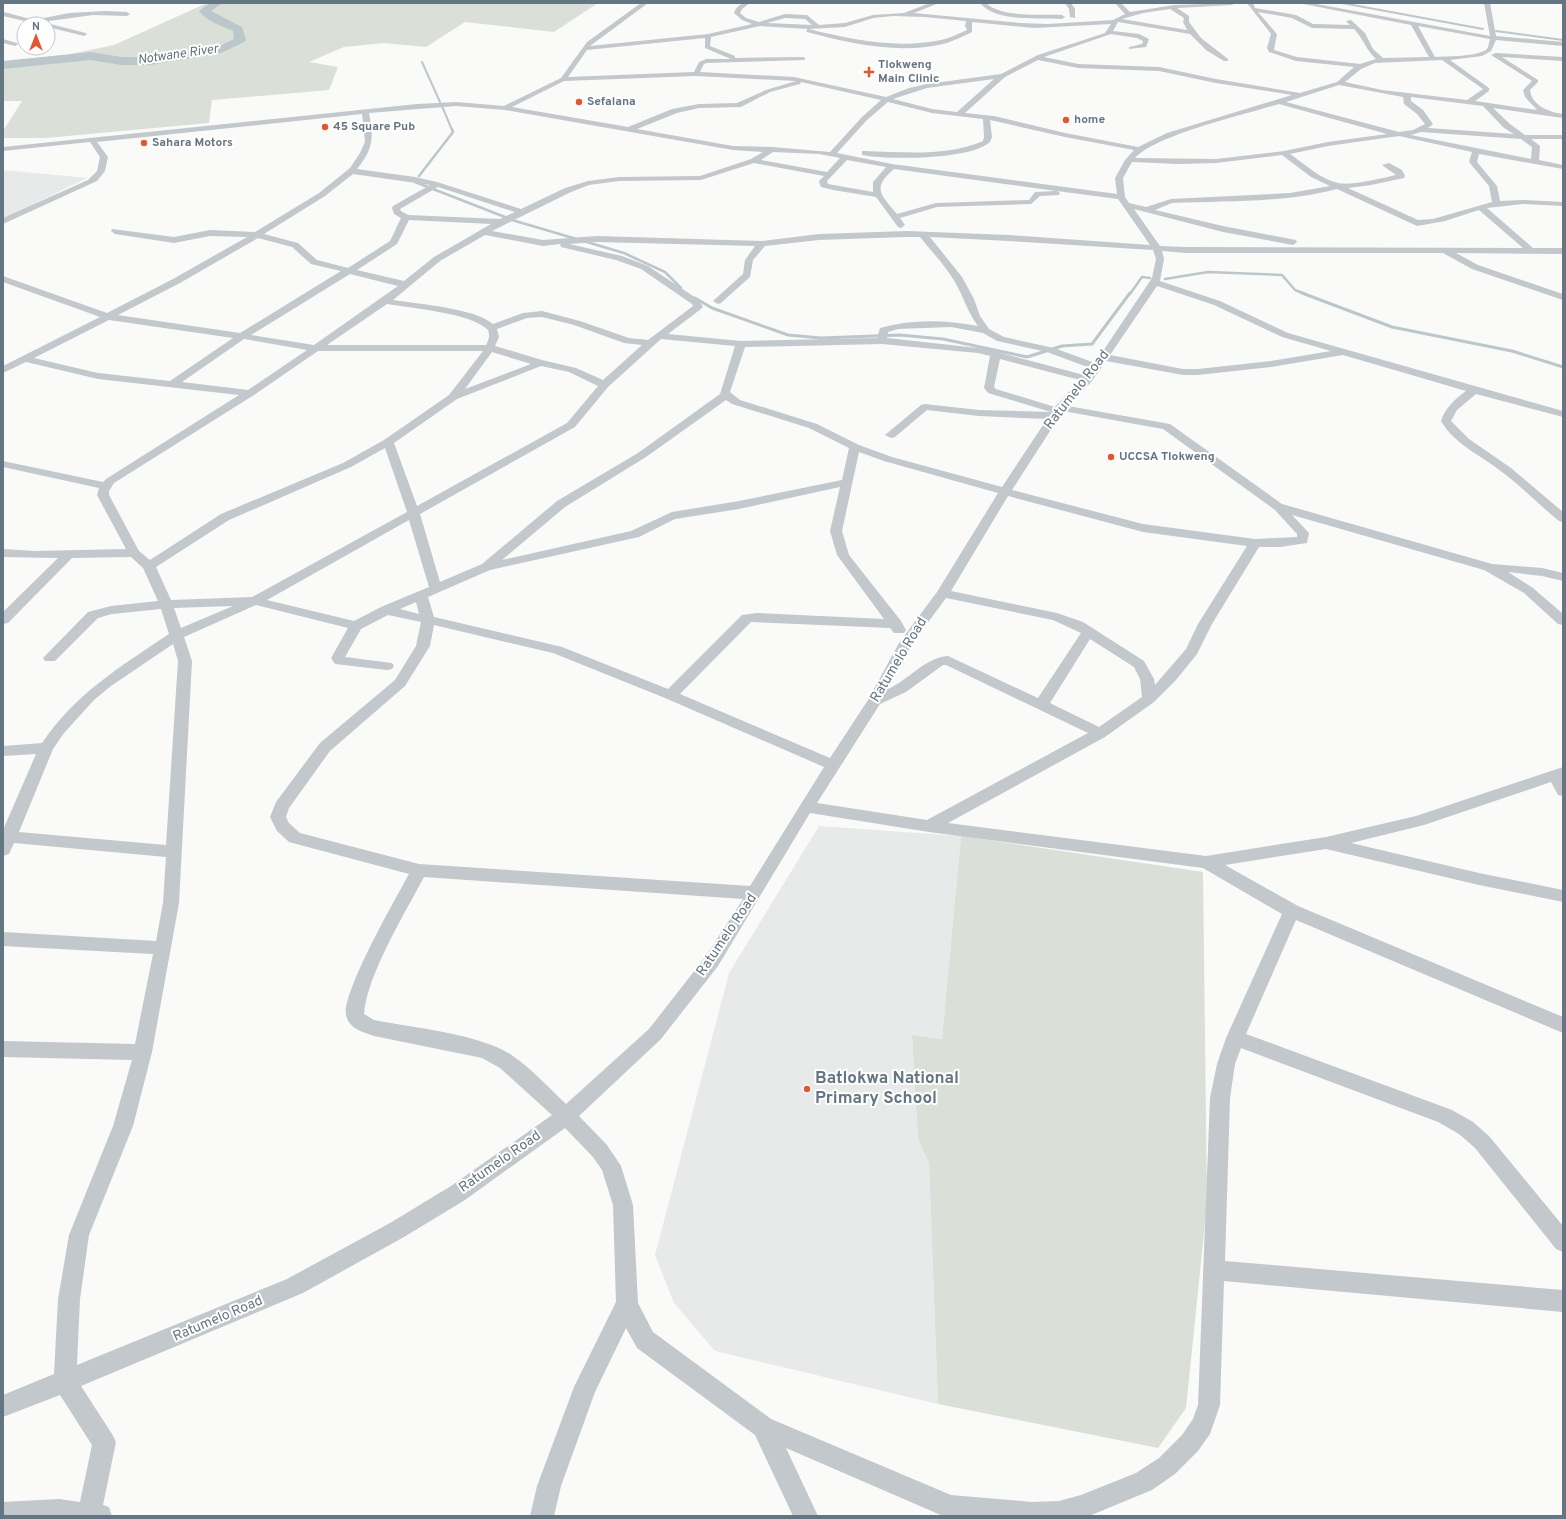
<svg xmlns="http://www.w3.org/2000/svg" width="1566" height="1519" font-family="Overpass,sans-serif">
<rect width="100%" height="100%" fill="#fafaf8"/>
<path fill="#e8e9e9" d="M 3,170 L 87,178 L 3,219 Z
M 819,826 L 961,836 L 942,1039 L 912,1035 L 918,1139 L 929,1163 L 938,1404 L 715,1351 L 674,1303 L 655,1255 L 729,973 Z"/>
<path fill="#dadfd7" d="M 207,3 L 598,3 L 554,32 L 465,22 L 426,47 L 384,43 L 344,47 L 309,62 L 338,67 L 329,90 L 212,100 L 209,123 L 46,138 L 3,138 L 3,131 L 22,101 L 3,101 L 3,62 L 66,55 L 114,45 Z
M 961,836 L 1203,872 L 1207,1204 L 1186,1408 L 1158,1448 L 938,1404 L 929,1163 L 918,1139 L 912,1035 L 942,1039 Z"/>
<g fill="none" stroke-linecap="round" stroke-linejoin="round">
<path stroke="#bbc7cb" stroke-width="2" d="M 1342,3 L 1483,29
M 1496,31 L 1563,40
M 422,62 L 440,102
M 442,106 L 452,130"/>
<path stroke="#bbc7cb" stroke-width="2.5" d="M 419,176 L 453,132 L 452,129
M 415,182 L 505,217
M 512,220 L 624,253 L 665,272 L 681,288
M 1165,279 L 1208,272 L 1282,275 L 1295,290 L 1305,294
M 1130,294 L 1142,277 L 1150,278"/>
<path stroke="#bbc7cb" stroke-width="3" d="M 1302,293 L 1392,327 L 1512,351 L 1563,367
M 695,298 L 712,308 L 788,335 L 821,338 L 900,335 L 943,339 L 1027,357 L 1062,346 L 1092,344 L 1130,293"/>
<path fill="#bbc7cb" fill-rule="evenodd" d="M 210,3 L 222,3 L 211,11 L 242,27 L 246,40 L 244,42 L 221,53 L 150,65 L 121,65 L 91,60 L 3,69 L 3,61 L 91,52 L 121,57 L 150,57 L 218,47 L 234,39 L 233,31 C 221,26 207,21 199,11 Z"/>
<path fill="#c3c8cc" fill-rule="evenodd" d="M 641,3 L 648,3 L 590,46 L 708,34 L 752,24 L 742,20 L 734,13 C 737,5 742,3 750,3 L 742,9 L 740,13 L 746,18 L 759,22 L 785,14 L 807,15 L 819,25 L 845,23 L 873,15 L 904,13 L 930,3 L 939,3 L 914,13 L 1020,23 L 1048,24 L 1113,20 L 1125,14 L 1115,3 L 1121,3 L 1130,12 L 1174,5 L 1235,3 L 1232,5 L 1177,8 L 1189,16 L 1189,22 L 1201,38 L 1228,59 L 1228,61 L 1224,61 L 1206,50 L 1190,34 L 1118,22 L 1113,31 L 1139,34 L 1149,39 L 1146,47 L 1129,49 L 1129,47 L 1142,44 L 1143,41 L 1137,38 L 1111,34 L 1044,57 L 1078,64 L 1159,67 L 1216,79 L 1300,93 L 1337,82 L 1354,67 L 1296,61 L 1269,52 L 1267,48 L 1271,34 L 1247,3 L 1253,3 L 1255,8 L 1296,15 L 1313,24 L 1350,25 L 1346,21 L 1351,20 L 1365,33 L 1373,49 L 1383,58 L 1429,57 L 1411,25 L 1298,3 L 1311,3 L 1490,36 L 1484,3 L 1490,3 L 1496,36 L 1563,42 L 1563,46 L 1496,40 L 1491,51 L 1482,56 L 1450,60 L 1489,88 L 1489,91 L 1475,101 L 1537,110 L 1525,97 L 1523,90 L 1532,81 L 1491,55 L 1496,53 L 1563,57 L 1563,61 L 1502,57 L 1538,80 L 1538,82 L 1530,90 C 1532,106 1549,112 1563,114 L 1563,118 L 1493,108 L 1510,124 L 1525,135 L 1563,135 L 1563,139 L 1531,139 L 1540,146 L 1539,160 L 1563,165 L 1563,169 L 1479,154 L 1477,162 L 1497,186 L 1500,201 L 1523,200 L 1563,202 L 1563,206 L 1523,204 L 1487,208 L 1533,248 L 1563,248 L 1563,254 L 1456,253 L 1478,265 L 1563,294 L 1563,300 L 1472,269 L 1443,253 L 1186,253 L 1162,251 L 1164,259 L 1160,281 L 1220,301 L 1288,333 L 1563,411 L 1563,417 L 1476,394 L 1457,410 L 1451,421 L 1469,439 L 1511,468 L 1563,512 L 1563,522 L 1559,521 C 1539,505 1522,487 1502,472 C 1481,455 1455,445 1441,421 C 1445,408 1455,399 1466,391 L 1343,355 L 1271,367 L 1198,375 L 1183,375 L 1106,361 L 1092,381 L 1068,406 L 1170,424 L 1282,504 L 1492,564 L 1542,568 L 1563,573 L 1563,581 L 1542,576 L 1508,572 L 1533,588 L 1563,614 L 1563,625 L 1558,624 L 1524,593 L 1484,570 L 1292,515 L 1309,533 L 1307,543 L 1280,547 L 1259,547 L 1212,624 L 1197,654 L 1176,680 L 1154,702 L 1105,737 L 948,823 L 1206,856 L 1326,837 L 1416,816 L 1563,767 L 1563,796 L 1558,795 L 1551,782 L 1424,825 L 1351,843 L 1479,873 L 1563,890 L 1563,902 L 1479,885 L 1326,849 L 1225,865 L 1298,906 L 1563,1017 L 1563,1033 L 1296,920 L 1246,1034 L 1452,1110 L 1473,1122 L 1489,1136 L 1563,1226 L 1563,1252 L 1556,1249 L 1475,1148 L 1459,1134 L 1438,1122 L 1241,1048 L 1235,1064 L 1230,1098 L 1225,1261 L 1563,1290 L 1563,1312 L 1224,1281 L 1220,1405 L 1210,1434 L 1198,1451 L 1175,1474 L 1152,1490 L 1089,1516 L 943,1516 L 786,1448 L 818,1516 L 793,1516 L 755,1435 L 637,1348 L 626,1328 L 595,1392 L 561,1486 L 554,1516 L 530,1516 L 537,1486 L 574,1387 L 616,1302 L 613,1205 L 602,1170 L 593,1157 L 565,1128 L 465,1200 L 404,1237 L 303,1293 L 81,1386 L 112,1434 L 116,1442 L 103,1505 L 109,1507 L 112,1516 L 3,1516 L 3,1502 L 59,1499 L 80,1502 L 92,1445 L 60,1395 L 3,1417 L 3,1395 L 54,1374 L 58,1299 L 69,1235 L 113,1126 L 132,1060 L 3,1057 L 3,1041 L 135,1044 L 153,954 L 3,946 L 3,932 L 156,941 L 163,903 L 166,857 L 14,843 L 9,854 L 3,856 L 3,830 L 36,754 L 3,756 L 3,746 L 42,743 C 76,693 120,667 169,634 L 161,609 L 112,614 L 98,618 L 55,661 L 45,661 L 43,658 L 88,612 L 111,606 L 158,601 L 143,568 L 131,557 L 72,558 L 8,623 L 3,624 L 3,612 L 58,558 L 3,557 L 3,549 L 35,551 L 126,549 L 97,495 L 99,488 L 3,467 L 3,461 L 103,482 L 106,479 L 239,395 L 98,379 L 26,362 L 3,373 L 3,366 L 100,317 L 3,282 L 3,276 L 107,313 L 173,279 L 247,237 L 210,236 L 174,243 L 115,234 L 111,231 L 112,229 L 174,237 L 210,230 L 255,232 L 319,193 L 350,168 L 360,153 L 365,142 L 362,114 L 97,142 L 108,157 L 105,171 L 97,181 L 3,224 L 3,218 L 88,180 L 97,171 L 100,157 L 90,142 L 3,151 L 3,147 L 417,104 L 456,102 L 504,106 L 561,78 L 587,42 ZM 1170,9 L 1184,18 L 1183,22 L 1187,30 L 1122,19 L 1143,13 ZM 1258,12 L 1292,18 L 1312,28 L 1354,29 C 1363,38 1366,50 1376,59 L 1360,64 L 1297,57 L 1274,50 L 1277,34 ZM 893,16 L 925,17 L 966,21 L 965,26 L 967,30 C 958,34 950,38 941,40 C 897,49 852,40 809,29 L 845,27 L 873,18 ZM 785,18 L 805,19 L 812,25 L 767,23 ZM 972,22 L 1034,28 L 1111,24 L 1105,33 L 1038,55 L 1001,74 L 927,84 L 909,88 L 886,97 L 794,77 L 700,72 L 704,64 L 707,63 L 805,60 L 805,58 L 803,57 L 735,58 L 735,56 L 710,46 L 711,37 L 760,26 L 808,29 L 806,31 L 807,32 C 851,44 902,55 947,43 C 955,40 964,36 972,32 ZM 1418,26 L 1490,39 C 1489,42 1489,46 1487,49 C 1478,57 1447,56 1435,57 ZM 705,38 L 705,48 L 731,59 L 706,59 L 699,62 L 694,72 L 568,77 L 587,50 ZM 1038,60 L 1078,68 L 1159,71 L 1216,83 L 1292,95 L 1167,133 L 1138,147 L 1065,133 L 994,116 L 965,113 L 1005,77 ZM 1442,60 L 1483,89 L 1467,100 L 1382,90 L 1345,82 L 1361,69 L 1375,63 ZM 696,76 L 796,81 L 766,90 L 737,103 L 699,104 L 672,109 L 628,127 L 512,107 L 564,81 ZM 994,79 L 957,112 L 932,109 L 893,99 L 927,88 ZM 801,82 L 881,100 L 862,117 L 830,152 L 773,147 L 733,146 L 637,129 L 677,113 L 699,108 L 741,107 L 770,92 L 800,84 ZM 1339,85 L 1403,97 L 1404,104 L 1417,114 L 1425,124 L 1413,130 L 1399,132 L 1286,102 ZM 1411,97 L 1483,106 L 1504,128 L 1514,134 L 1428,128 L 1433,124 L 1423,110 L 1411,101 ZM 888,102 L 932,113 L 983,119 L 984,137 L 983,141 C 946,157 904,152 865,151 L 862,151 L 862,155 C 887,160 971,160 990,142 L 992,137 L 990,120 L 1065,137 L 1134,150 L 1125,160 L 1115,178 L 1117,194 L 892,164 L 837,153 L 867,120 ZM 1279,104 L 1387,134 L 1328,142 L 1284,151 L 1216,159 L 1135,158 C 1156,135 1246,114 1279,104 ZM 456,106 L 505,110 L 733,150 L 763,152 L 751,159 L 700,176 L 619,177 L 588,181 L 565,188 L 521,209 L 437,182 L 415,177 L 357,169 C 373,149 374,139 369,113 ZM 1421,132 L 1521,139 L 1532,147 L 1531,159 L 1411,135 ZM 1399,136 L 1472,152 L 1469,162 L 1489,186 L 1492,202 L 1433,219 L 1418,220 L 1348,188 L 1371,185 L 1404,178 L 1405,176 L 1402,170 L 1389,163 L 1382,165 L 1396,175 C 1383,178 1351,186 1338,183 C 1320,179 1305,164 1290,154 L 1328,146 ZM 773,152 L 819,154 L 840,158 L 827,172 L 761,160 ZM 1282,155 L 1311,177 L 1330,186 L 1290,193 L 1171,199 L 1146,207 L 1129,203 L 1125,197 L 1123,178 L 1132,162 L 1178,164 L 1216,163 ZM 847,160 L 886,167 L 873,182 L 873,192 L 828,184 L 827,181 ZM 754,163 L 824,176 L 819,181 L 821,187 L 833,190 L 876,197 L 898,227 L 901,228 L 905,225 L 900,218 L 937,207 L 1031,204 L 1040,196 L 1059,195 L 1060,193 L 1057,191 L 1118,199 L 1150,245 L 1009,235 L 907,231 L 819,234 L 762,241 L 597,236 L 543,240 L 492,231 L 571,192 L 589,185 L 619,181 L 701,180 ZM 894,169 L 1056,191 L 1035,192 L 1029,200 L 936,203 L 897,214 C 880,194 872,188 894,169 ZM 353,174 L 430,185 L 393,206 L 392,208 L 394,214 L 401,218 L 390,241 L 348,268 L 317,260 L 298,243 L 264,234 L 325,196 ZM 438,187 L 515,212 L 500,219 L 408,215 L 401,211 L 400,209 ZM 1337,189 L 1417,226 L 1445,221 L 1479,210 L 1523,248 L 1186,247 L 1160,246 L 1134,209 L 1223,232 L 1293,245 L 1297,242 L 1296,240 L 1223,226 L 1155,210 L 1172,203 C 1226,201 1284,203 1337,189 ZM 409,220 L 491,224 L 434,257 L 404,281 L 357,270 L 397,244 ZM 485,235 L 543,246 L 560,244 L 561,247 L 616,260 L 641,269 L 692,304 L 693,306 L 648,340 L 629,338 L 580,321 L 542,311 L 523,313 L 493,324 C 475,308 417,304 393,300 L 440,261 ZM 907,237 L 920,237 C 931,251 944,264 953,279 C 963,294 967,312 978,326 C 945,320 912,319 880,328 L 877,338 L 741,341 L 668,334 L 701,309 L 703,307 L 699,300 L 648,266 L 622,256 L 569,244 L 597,242 L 755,246 L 745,260 L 743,274 L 713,301 L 718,304 L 721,303 L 750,277 L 753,260 L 765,246 L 819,240 ZM 930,237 L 1009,241 L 1153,250 L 1156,259 L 1152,278 L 1095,363 L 1054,348 L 1004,337 L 989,329 L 980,316 L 974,299 L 962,277 ZM 258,238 L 292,247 L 311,264 L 341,271 L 240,333 L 118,315 L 180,283 ZM 350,274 L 398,286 L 314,345 L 251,335 ZM 1157,286 L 1214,305 L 1282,337 L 1331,351 L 1271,361 L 1198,369 L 1183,369 L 1110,355 ZM 387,304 C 410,308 472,313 488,330 C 490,335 489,340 486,345 L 327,345 ZM 542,317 L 574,325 L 624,343 L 642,345 L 603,380 L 576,368 L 542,360 L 495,346 L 499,337 L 497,329 L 527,318 ZM 109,320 L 233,338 L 170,381 L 98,373 L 34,358 ZM 951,327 L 983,333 L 997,341 L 1047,352 L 1090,368 L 1084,375 L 1001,353 L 996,350 L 887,338 L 888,332 L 898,329 ZM 244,339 L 307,350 L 248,390 L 182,382 ZM 661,339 L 735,346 L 720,394 L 638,453 L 557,501 L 482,564 L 440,582 L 420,514 L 575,427 L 608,387 ZM 882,344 L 978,353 L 990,356 L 984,388 L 988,393 L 1051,412 L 979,410 L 925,404 L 921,405 L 885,435 L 891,438 L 895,437 L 927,410 L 979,416 L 1047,419 L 1002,487 L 892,457 L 859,445 L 817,424 L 740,400 L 730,392 L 745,347 ZM 318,351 L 483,351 L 449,395 L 384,440 L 343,463 L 221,514 L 150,560 L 139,551 L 109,495 L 109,491 L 114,483 L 254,395 ZM 492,352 L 531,364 L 465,389 ZM 1000,359 L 1080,380 L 1055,407 L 996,389 L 994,387 ZM 541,366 L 569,372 L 598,386 L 567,423 L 417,506 L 394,443 L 457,399 ZM 726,400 L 732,404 L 809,428 L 849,448 L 842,480 L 739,501 L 672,512 L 631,531 L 502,560 L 565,507 L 646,457 ZM 1063,411 L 1163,429 L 1275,510 L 1297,534 L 1297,537 L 1255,539 L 1143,524 L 1012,490 ZM 385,448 L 407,512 L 252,597 L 171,600 L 156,567 L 229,520 L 351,467 ZM 859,452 L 884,461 L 998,493 L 937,592 L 899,643 L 868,700 L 830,758 L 680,694 L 751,622 L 890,628 L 894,633 L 904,633 L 906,630 L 901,621 L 849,555 L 842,531 ZM 840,487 L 830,531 L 837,555 L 884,619 L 757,613 L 742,615 L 668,689 L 562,647 L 434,617 L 428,597 L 490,570 L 639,537 L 675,519 L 739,509 ZM 1008,496 L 1143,532 L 1247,546 L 1198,624 L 1186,649 L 1155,685 L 1154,679 L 1144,661 L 1083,622 L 1057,613 L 951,591 ZM 409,520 L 429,587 L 381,607 L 354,621 L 267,600 ZM 946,598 L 1053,620 L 1081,633 L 1038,698 L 948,656 C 924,658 909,680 888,689 L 912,644 ZM 416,602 L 419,614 L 400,609 ZM 256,605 L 348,628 L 331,658 L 335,664 L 387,670 L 392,669 L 394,666 L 392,663 L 345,657 L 361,629 L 388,615 L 421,622 L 416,646 L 395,680 L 320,743 L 276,802 L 270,817 L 277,831 L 289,842 L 409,874 C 396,898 342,992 346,1015 C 349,1029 363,1032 374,1036 L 482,1058 L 500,1068 L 552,1115 L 451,1186 L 390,1223 L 287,1279 L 77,1365 L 80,1299 L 89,1235 L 133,1126 L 152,1052 L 179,903 L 192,661 L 184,637 ZM 233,606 L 181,628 L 174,608 ZM 434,625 L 553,653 L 665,698 L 824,767 L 750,886 L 419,864 L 300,833 L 289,823 L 286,817 L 289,808 L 330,751 L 405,686 L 430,646 ZM 1090,639 L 1134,667 L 1140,679 L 1142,697 L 1099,727 L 1050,703 ZM 173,644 L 178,661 L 166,845 L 19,832 L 53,749 L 64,733 L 94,700 L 111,686 ZM 943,665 L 946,665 L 1088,733 L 927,820 L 817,803 L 880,704 L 906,692 ZM 810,813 L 929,832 L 1203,868 L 1282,914 L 1226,1038 L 1217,1064 L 1210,1098 L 1198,1405 L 1193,1419 L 1182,1435 L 1159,1458 L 1136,1473 L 1081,1495 L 1059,1501 L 1032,1502 L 951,1495 L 771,1419 L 653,1332 L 638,1303 L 633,1205 L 621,1166 L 607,1145 L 579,1116 L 661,1039 L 718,966 ZM 424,877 L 743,899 L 706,956 L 649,1029 L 566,1104 C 549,1088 532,1069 513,1056 C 482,1034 414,1028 374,1020 L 364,1014 C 367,975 405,913 424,877 Z
M 980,3 L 986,3 C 1001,18 1042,14 1062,15 L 1065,17 L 1062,19 C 1039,18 995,22 980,3 Z
M 1065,3 L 1071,3 L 1075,9 L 1075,18 L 1070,17 L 1069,9 Z
M 105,11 L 127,12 L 130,14 L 127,16 L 93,15 L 42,22 L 86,33 L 87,34 L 84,36 L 48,27 L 48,24 L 37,24 L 3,16 L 4,12 L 34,20 L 69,13 Z
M 3,39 L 17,43 L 18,44 L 15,46 L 3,43 Z"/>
</g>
<g fill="#e4572e" stroke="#fff" stroke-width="1.5">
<path d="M867 66h4v4h4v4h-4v4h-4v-4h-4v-4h4z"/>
<circle cx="579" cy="102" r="4"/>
<circle cx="1066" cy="120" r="4"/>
<circle cx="325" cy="127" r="4"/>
<circle cx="144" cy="143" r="4"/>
<circle cx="1111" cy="457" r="4"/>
<circle cx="807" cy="1089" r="4"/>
</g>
<g text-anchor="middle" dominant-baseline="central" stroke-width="4" stroke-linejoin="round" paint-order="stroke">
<g font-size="12" font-weight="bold" fill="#657683" stroke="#fff" text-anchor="start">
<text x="878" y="65">Tlokweng<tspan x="878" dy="14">Main Clinic</tspan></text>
<text x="587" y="102">Sefalana</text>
<text x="1074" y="120">home</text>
<text x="333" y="127">45 Square Pub</text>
<text x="152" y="143">Sahara Motors</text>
<text x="1119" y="457">UCCSA Tlokweng</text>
</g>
<g font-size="13" font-style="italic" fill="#60757c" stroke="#fff">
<text transform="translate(178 55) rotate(-8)">Notwane River</text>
</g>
<g font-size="14" fill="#657683" stroke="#fff">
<text transform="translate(1077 390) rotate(-52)">Ratumelo Road</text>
<text transform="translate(899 660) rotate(-59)">Ratumelo Road</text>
<text transform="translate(727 935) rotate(-56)">Ratumelo Road</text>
<text transform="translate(500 1162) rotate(-35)">Ratumelo Road</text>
<text transform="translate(218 1319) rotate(-23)">Ratumelo Road</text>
</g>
<g font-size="17" font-weight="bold" fill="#657683" stroke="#fff" text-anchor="start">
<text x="815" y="1079">Batlokwa National<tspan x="815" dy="20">Primary School</tspan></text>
</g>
</g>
<rect width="1566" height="1519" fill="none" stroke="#657683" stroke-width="8"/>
<g transform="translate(36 36)"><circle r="19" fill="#ffffff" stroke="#c1c8cd"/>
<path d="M0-3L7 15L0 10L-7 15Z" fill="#e4572e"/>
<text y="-6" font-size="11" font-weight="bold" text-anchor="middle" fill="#657683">N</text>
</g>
</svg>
